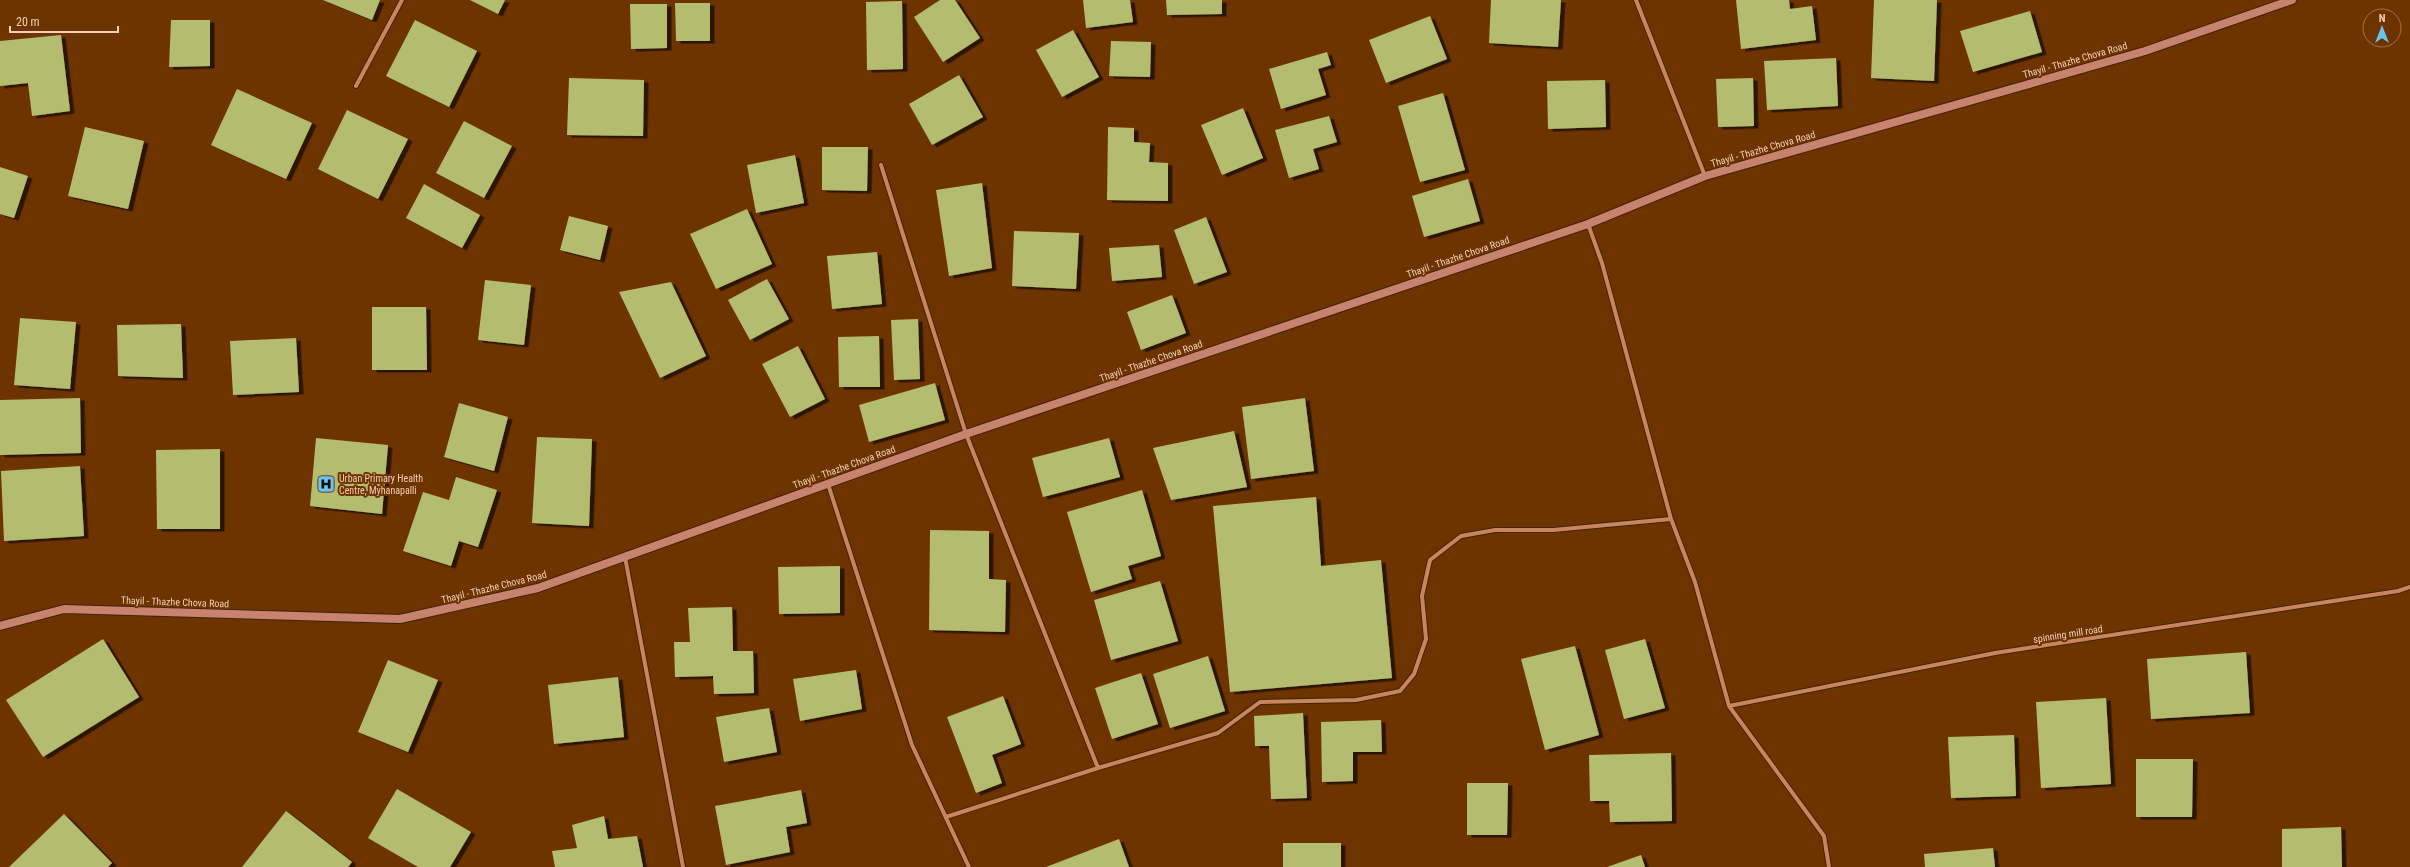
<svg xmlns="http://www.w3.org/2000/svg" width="2410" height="867" font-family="'Roboto Condensed',sans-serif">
<defs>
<filter id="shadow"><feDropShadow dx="4.5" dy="2.5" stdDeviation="0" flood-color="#0009"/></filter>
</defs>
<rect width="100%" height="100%" fill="#6e3400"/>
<path fill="#b4bc6f" filter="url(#shadow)" d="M 323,0 L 380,0 L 372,20 Z
M 470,0 L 505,0 L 498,14 Z
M 940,0 L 955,0 L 980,38 L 943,62 L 914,17 Z
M 1083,0 L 1130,0 L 1133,22 L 1086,28 Z
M 1166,0 L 1222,0 L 1222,14 L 1167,15 Z
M 1491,0 L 1561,0 L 1558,47 L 1489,43 Z
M 1736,0 L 1789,0 L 1790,9 L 1812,6 L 1816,40 L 1741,49 Z
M 1874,0 L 1937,0 L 1934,81 L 1871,78 Z
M 902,1 L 903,69 L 867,70 L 866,2 Z
M 675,3 L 710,3 L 710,41 L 676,41 Z
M 630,4 L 667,4 L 667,48 L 631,49 Z
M 2030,11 L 2042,52 L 1973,72 L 1960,31 Z
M 1430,16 L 1447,59 L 1386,83 L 1369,40 Z
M 171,20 L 210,20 L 210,66 L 169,67 Z
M 415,20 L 477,51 L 449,107 L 386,76 Z
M 1073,30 L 1099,77 L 1062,97 L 1036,50 Z
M 61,35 L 70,111 L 32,116 L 28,83 L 0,86 L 0,41 Z
M 1111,41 L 1151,42 L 1150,77 L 1109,76 Z
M 1327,52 L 1331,65 L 1318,69 L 1326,95 L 1281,109 L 1269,69 Z
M 1836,58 L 1838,106 L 1767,110 L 1764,61 Z
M 959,75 L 983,117 L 932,145 L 909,104 Z
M 569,78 L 644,80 L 643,136 L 567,135 Z
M 1753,78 L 1754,126 L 1718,127 L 1716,79 Z
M 1605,80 L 1606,127 L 1548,129 L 1547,81 Z
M 237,89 L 312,123 L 286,179 L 211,145 Z
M 1443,93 L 1465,170 L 1420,182 L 1398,106 Z
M 1243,108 L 1263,158 L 1222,175 L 1201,125 Z
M 347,110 L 408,139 L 378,199 L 318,169 Z
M 1329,116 L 1337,142 L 1313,149 L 1319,169 L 1289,178 L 1275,130 Z
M 464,121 L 512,146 L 484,198 L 436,173 Z
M 85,127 L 144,141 L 128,209 L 68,196 Z
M 1108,127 L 1134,128 L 1134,142 L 1150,143 L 1149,162 L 1168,163 L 1168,201 L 1107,200 Z
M 822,147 L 868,147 L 867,191 L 822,190 Z
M 795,155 L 804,203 L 756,213 L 747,165 Z
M 0,167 L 28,176 L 14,218 L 0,214 Z
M 1468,179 L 1480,221 L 1424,237 L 1412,196 Z
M 982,183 L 992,268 L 949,276 L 936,190 Z
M 424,184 L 480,215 L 462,248 L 406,218 Z
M 747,209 L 772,264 L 716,289 L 690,234 Z
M 569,216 L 608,226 L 600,260 L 560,250 Z
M 1206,217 L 1227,272 L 1194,284 L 1174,230 Z
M 1014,231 L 1079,233 L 1076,289 L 1012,286 Z
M 1159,245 L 1162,277 L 1112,281 L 1109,248 Z
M 877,252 L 882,304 L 832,309 L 827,256 Z
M 767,279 L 789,319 L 750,340 L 728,300 Z
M 485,280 L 531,285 L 524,345 L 478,340 Z
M 671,282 L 706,356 L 660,378 L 619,292 Z
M 1172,295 L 1186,333 L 1141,350 L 1127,312 Z
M 372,307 L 426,307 L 427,370 L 372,370 Z
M 20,318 L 76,322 L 70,389 L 14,385 Z
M 918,319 L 920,379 L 894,380 L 891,320 Z
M 181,324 L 183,378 L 118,376 L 117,325 Z
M 879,336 L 880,387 L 839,387 L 838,337 Z
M 296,338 L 299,392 L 233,395 L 230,341 Z
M 798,346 L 825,399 L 790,417 L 762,364 Z
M 935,383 L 945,420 L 869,442 L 859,405 Z
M 80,398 L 81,453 L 0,455 L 0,400 Z
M 1305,398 L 1314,471 L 1251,479 L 1242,407 Z
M 459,403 L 508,417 L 494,471 L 444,457 Z
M 1234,431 L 1247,487 L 1171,500 L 1153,448 Z
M 537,437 L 592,439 L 589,526 L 532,523 Z
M 316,438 L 388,445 L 382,514 L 310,506 Z
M 1109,438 L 1120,477 L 1043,497 L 1032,458 Z
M 220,449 L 220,529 L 157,529 L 156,450 Z
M 80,466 L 84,536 L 4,541 L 1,471 Z
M 456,477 L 497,490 L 478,547 L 459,541 L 451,566 L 403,551 L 423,492 L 449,500 Z
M 1142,490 L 1161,556 L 1128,566 L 1132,579 L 1091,592 L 1067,512 Z
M 1316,497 L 1321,566 L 1381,560 L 1392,678 L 1230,692 L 1213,506 Z
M 930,530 L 989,531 L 989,579 L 1006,580 L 1005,632 L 929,630 Z
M 840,566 L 840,613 L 779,614 L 778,567 Z
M 1160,581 L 1178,641 L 1111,660 L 1094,600 Z
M 732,607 L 733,651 L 753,651 L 754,693 L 714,694 L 713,676 L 675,677 L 674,642 L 690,642 L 688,608 Z
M 103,639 L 139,697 L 43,757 L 6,700 Z
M 1645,639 L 1665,708 L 1624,719 L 1605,650 Z
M 1575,646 L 1599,735 L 1545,750 L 1521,659 Z
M 2246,652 L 2250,713 L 2151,719 L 2147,659 Z
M 1208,656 L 1225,711 L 1170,728 L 1153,674 Z
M 388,660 L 438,680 L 408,752 L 358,732 Z
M 856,670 L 862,709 L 800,721 L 793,679 Z
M 1141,673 L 1158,724 L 1112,739 L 1095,688 Z
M 618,677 L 624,737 L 554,744 L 548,685 Z
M 1003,696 L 1021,744 L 992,755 L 1002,783 L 976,793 L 947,717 Z
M 2106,698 L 2111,784 L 2041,788 L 2036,702 Z
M 769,708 L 777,752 L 724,762 L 716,717 Z
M 1303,713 L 1307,798 L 1271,799 L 1269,746 L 1255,746 L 1254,716 Z
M 1381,720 L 1382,752 L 1353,752 L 1353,781 L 1322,782 L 1321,722 Z
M 2014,735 L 2016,796 L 1951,798 L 1948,737 Z
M 1671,753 L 1672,821 L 1610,822 L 1609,801 L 1590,801 L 1589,755 Z
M 2136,759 L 2193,759 L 2192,817 L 2136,817 Z
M 1467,783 L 1508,783 L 1507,835 L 1467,835 Z
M 397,789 L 471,832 L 450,867 L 418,867 L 368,838 Z
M 801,790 L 807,823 L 786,827 L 790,852 L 726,865 L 715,806 Z
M 286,811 L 352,862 L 348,867 L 242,867 Z
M 64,814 L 112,863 L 108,867 L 9,867 Z
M 604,816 L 608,839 L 637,836 L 643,867 L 555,867 L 552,851 L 577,848 L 572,825 Z
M 2341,827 L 2342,867 L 2282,867 L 2282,829 Z
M 1119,839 L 1129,867 L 1046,867 Z
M 1283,843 L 1341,843 L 1341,867 L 1283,867 Z
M 1993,848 L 1995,867 L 1925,867 L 1924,854 Z
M 1641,855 L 1645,867 L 1607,867 Z"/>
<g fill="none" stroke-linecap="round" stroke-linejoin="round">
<defs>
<path id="street" d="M 1636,0 L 1705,176
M 356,86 L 402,0
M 881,165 L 966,434 L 1098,768
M 1588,224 L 1602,263 L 1671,519 L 1695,582 L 1729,706 L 1824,836 L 1829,867
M 828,484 L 912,745 L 969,867
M 625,557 L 683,867
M 1729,706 L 1995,653 L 2398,591 L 2410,587
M 946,817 L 1098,768 L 1218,733 L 1260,702 L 1356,700 L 1400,691 L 1414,674 L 1426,639 L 1422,596 L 1430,560 L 1461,536 L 1495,530 L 1553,530 L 1671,519"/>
<path id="secondary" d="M 0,626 L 64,609 L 400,619 L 538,588 L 966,434 L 1588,224 L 1705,176 L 2145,51 L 2292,0"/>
</defs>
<use href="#street" stroke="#43230c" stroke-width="6"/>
<use href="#secondary" stroke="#43230c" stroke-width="10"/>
<use href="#street" stroke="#c9865c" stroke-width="4"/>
<use href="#secondary" stroke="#c7836e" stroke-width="8"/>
</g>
<defs>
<symbol id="hospital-square" viewBox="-11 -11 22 22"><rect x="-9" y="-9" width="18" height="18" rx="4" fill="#6ac3f1" stroke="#6e3400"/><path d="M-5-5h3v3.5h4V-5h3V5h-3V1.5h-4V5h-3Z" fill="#111"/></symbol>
</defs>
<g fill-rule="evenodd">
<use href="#hospital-square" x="316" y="474" width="20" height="20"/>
</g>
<g text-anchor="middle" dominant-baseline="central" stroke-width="4" stroke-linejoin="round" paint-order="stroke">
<g font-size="10" fill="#f4d0ba" stroke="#6e3400">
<text transform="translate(2075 60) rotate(-16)">Thayil - Thazhe Chova Road</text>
<text transform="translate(1763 149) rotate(-16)">Thayil - Thazhe Chova Road</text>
<text transform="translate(1458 257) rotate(-19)">Thayil - Thazhe Chova Road</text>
<text transform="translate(1151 361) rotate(-19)">Thayil - Thazhe Chova Road</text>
<text transform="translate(844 467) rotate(-20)">Thayil - Thazhe Chova Road</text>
<text transform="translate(494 587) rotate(-14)">Thayil - Thazhe Chova Road</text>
<text transform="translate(175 602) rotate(2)">Thayil - Thazhe Chova Road</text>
<text transform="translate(2068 634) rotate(-9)">spinning mill road</text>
</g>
<g font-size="10" fill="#f4d0ba" stroke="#6e3400" text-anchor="start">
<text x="339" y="478">Urban Primary Health<tspan x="339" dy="12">Centre, Myhanapalli</tspan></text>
</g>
</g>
<g transform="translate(2382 28)"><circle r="19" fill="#6e3400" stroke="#a4724a"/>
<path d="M0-3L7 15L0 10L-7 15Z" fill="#6ac3f1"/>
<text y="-6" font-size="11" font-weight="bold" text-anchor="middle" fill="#f4d0ba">N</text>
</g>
<path d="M10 26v6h108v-6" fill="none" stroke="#f4d0ba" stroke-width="2"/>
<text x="16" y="26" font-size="12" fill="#f4d0ba" stroke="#6e3400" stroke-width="3" paint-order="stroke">20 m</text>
</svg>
